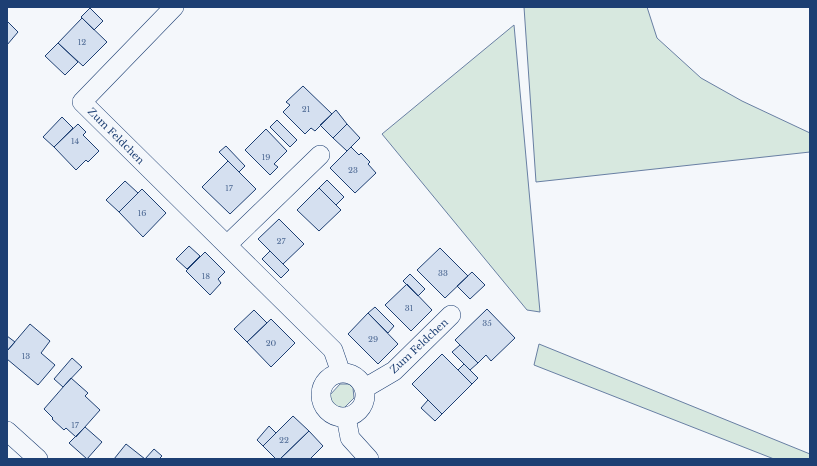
<svg xmlns="http://www.w3.org/2000/svg" width="817" height="466" font-family="'Libre Baskerville',serif">
<rect width="100%" height="100%" fill="#f4f7fb"/>
<path fill="#d7e8df" stroke="#687fa3" d="M 524,7 L 647,7 L 657,38 L 701,78 L 742,101 L 810,133 L 810,152 L 536,182 Z
M 514,25 L 540,312 L 527,310 L 382,134 Z
M 539,344 L 810,454 L 810,459 L 774,459 L 534,365 Z
M 340,384 L 349,384 L 353,388 L 354,398 L 344,408 L 331,405 L 330,395 Z"/>
<path fill="#d5e0f0" stroke="#1d3f73" d="M 90,8 L 103,21 L 94,30 L 81,17 Z
M 82,18 L 107,42 L 83,66 L 58,43 Z
M 7,21 L 18,32 L 7,45 Z
M 58,43 L 78,62 L 65,75 L 45,56 Z
M 303,86 L 332,114 L 315,131 L 311,128 L 305,134 L 283,112 L 290,105 L 286,102 Z
M 336,110 L 347,124 L 333,138 L 320,125 Z
M 62,117 L 73,128 L 54,147 L 43,137 Z
M 277,120 L 297,140 L 290,147 L 270,127 Z
M 78,124 L 86,132 L 83,135 L 99,151 L 88,162 L 86,160 L 76,170 L 54,147 Z
M 347,124 L 360,138 L 347,151 L 333,138 Z
M 266,129 L 287,151 L 274,164 L 278,167 L 270,175 L 245,150 Z
M 226,146 L 245,166 L 239,172 L 219,152 Z
M 351,147 L 359,155 L 361,153 L 370,162 L 368,164 L 376,173 L 355,193 L 330,168 Z
M 228,161 L 256,189 L 230,214 L 202,187 Z
M 327,180 L 344,197 L 336,205 L 319,188 Z
M 125,181 L 138,193 L 119,212 L 106,200 Z
M 319,188 L 341,210 L 319,231 L 297,210 Z
M 142,189 L 166,213 L 143,237 L 119,212 Z
M 279,219 L 304,244 L 283,264 L 258,239 Z
M 189,246 L 200,256 L 187,269 L 176,259 Z
M 440,248 L 468,276 L 445,298 L 417,270 Z
M 270,251 L 289,270 L 281,278 L 262,259 Z
M 205,252 L 225,272 L 218,279 L 221,283 L 210,295 L 186,271 Z
M 472,272 L 485,285 L 470,299 L 457,286 Z
M 410,274 L 425,289 L 418,296 L 403,281 Z
M 407,284 L 432,310 L 411,331 L 385,305 Z
M 375,307 L 394,326 L 388,333 L 368,313 Z
M 487,309 L 515,338 L 491,361 L 486,355 L 478,363 L 455,340 Z
M 254,310 L 267,323 L 247,342 L 234,329 Z
M 368,313 L 398,344 L 378,364 L 348,334 Z
M 271,319 L 295,343 L 271,367 L 247,342 Z
M 30,324 L 50,341 L 41,353 L 55,365 L 38,385 L 7,359 L 7,351 Z
M 7,336 L 15,342 L 7,351 Z
M 460,345 L 478,363 L 470,370 L 452,352 Z
M 442,354 L 472,384 L 442,414 L 412,384 Z
M 72,358 L 82,367 L 63,387 L 54,379 Z
M 464,364 L 478,378 L 472,384 L 458,370 Z
M 71,378 L 88,393 L 85,396 L 100,410 L 76,437 L 66,428 L 64,430 L 52,419 L 53,418 L 44,409 Z
M 428,400 L 442,414 L 435,421 L 421,408 Z
M 293,416 L 309,431 L 280,459 L 276,459 L 263,446 Z
M 269,426 L 276,433 L 263,446 L 257,440 Z
M 85,427 L 102,442 L 87,459 L 69,443 Z
M 309,431 L 323,446 L 310,459 L 280,459 Z
M 126,444 L 145,459 L 114,459 Z
M 154,449 L 162,456 L 159,459 L 145,459 Z"/>
<g fill="none" stroke-linecap="round" stroke-linejoin="round">
<defs>
<path id="street" d="M 174,7 L 82,102 L 333,350 L 341,373
M 227,245 L 320,155
M321 395a22 22 0 1 1 44 0a22 22 0 1 1-44 0Z
M 365,388 L 394,371 L 451,315
M 346,417 L 350,438 L 369,459
M 7,431 L 38,459"/>
</defs>
<use href="#street" stroke="#1d3f73" stroke-width="20"/>
<use href="#street" stroke="#f4f7fb" stroke-width="19"/>
</g>
<g text-anchor="middle" dominant-baseline="central" stroke-width="3" stroke-linejoin="round" paint-order="stroke">
<g font-size="8" fill="#4b6792">
<text x="82" y="42">12</text>
<text x="306" y="109">21</text>
<text x="75" y="141">14</text>
<text x="266" y="157">19</text>
<text x="353" y="170">23</text>
<text x="229" y="188">17</text>
<text x="142" y="213">16</text>
<text x="281" y="241">27</text>
<text x="443" y="273">33</text>
<text x="206" y="276">18</text>
<text x="409" y="308">31</text>
<text x="487" y="323">35</text>
<text x="373" y="339">29</text>
<text x="271" y="343">20</text>
<text x="26" y="356">13</text>
<text x="75" y="425">17</text>
<text x="284" y="440">22</text>
</g>
<g font-size="10" fill="#1d3f73" stroke="#f4f7fb">
<text transform="translate(116 136) rotate(45)">Zum Feldchen</text>
<text transform="translate(419 346) rotate(-43)">Zum Feldchen</text>
</g>
</g>
<rect width="817" height="466" fill="none" stroke="#1d3f73" stroke-width="16"/>
</svg>
